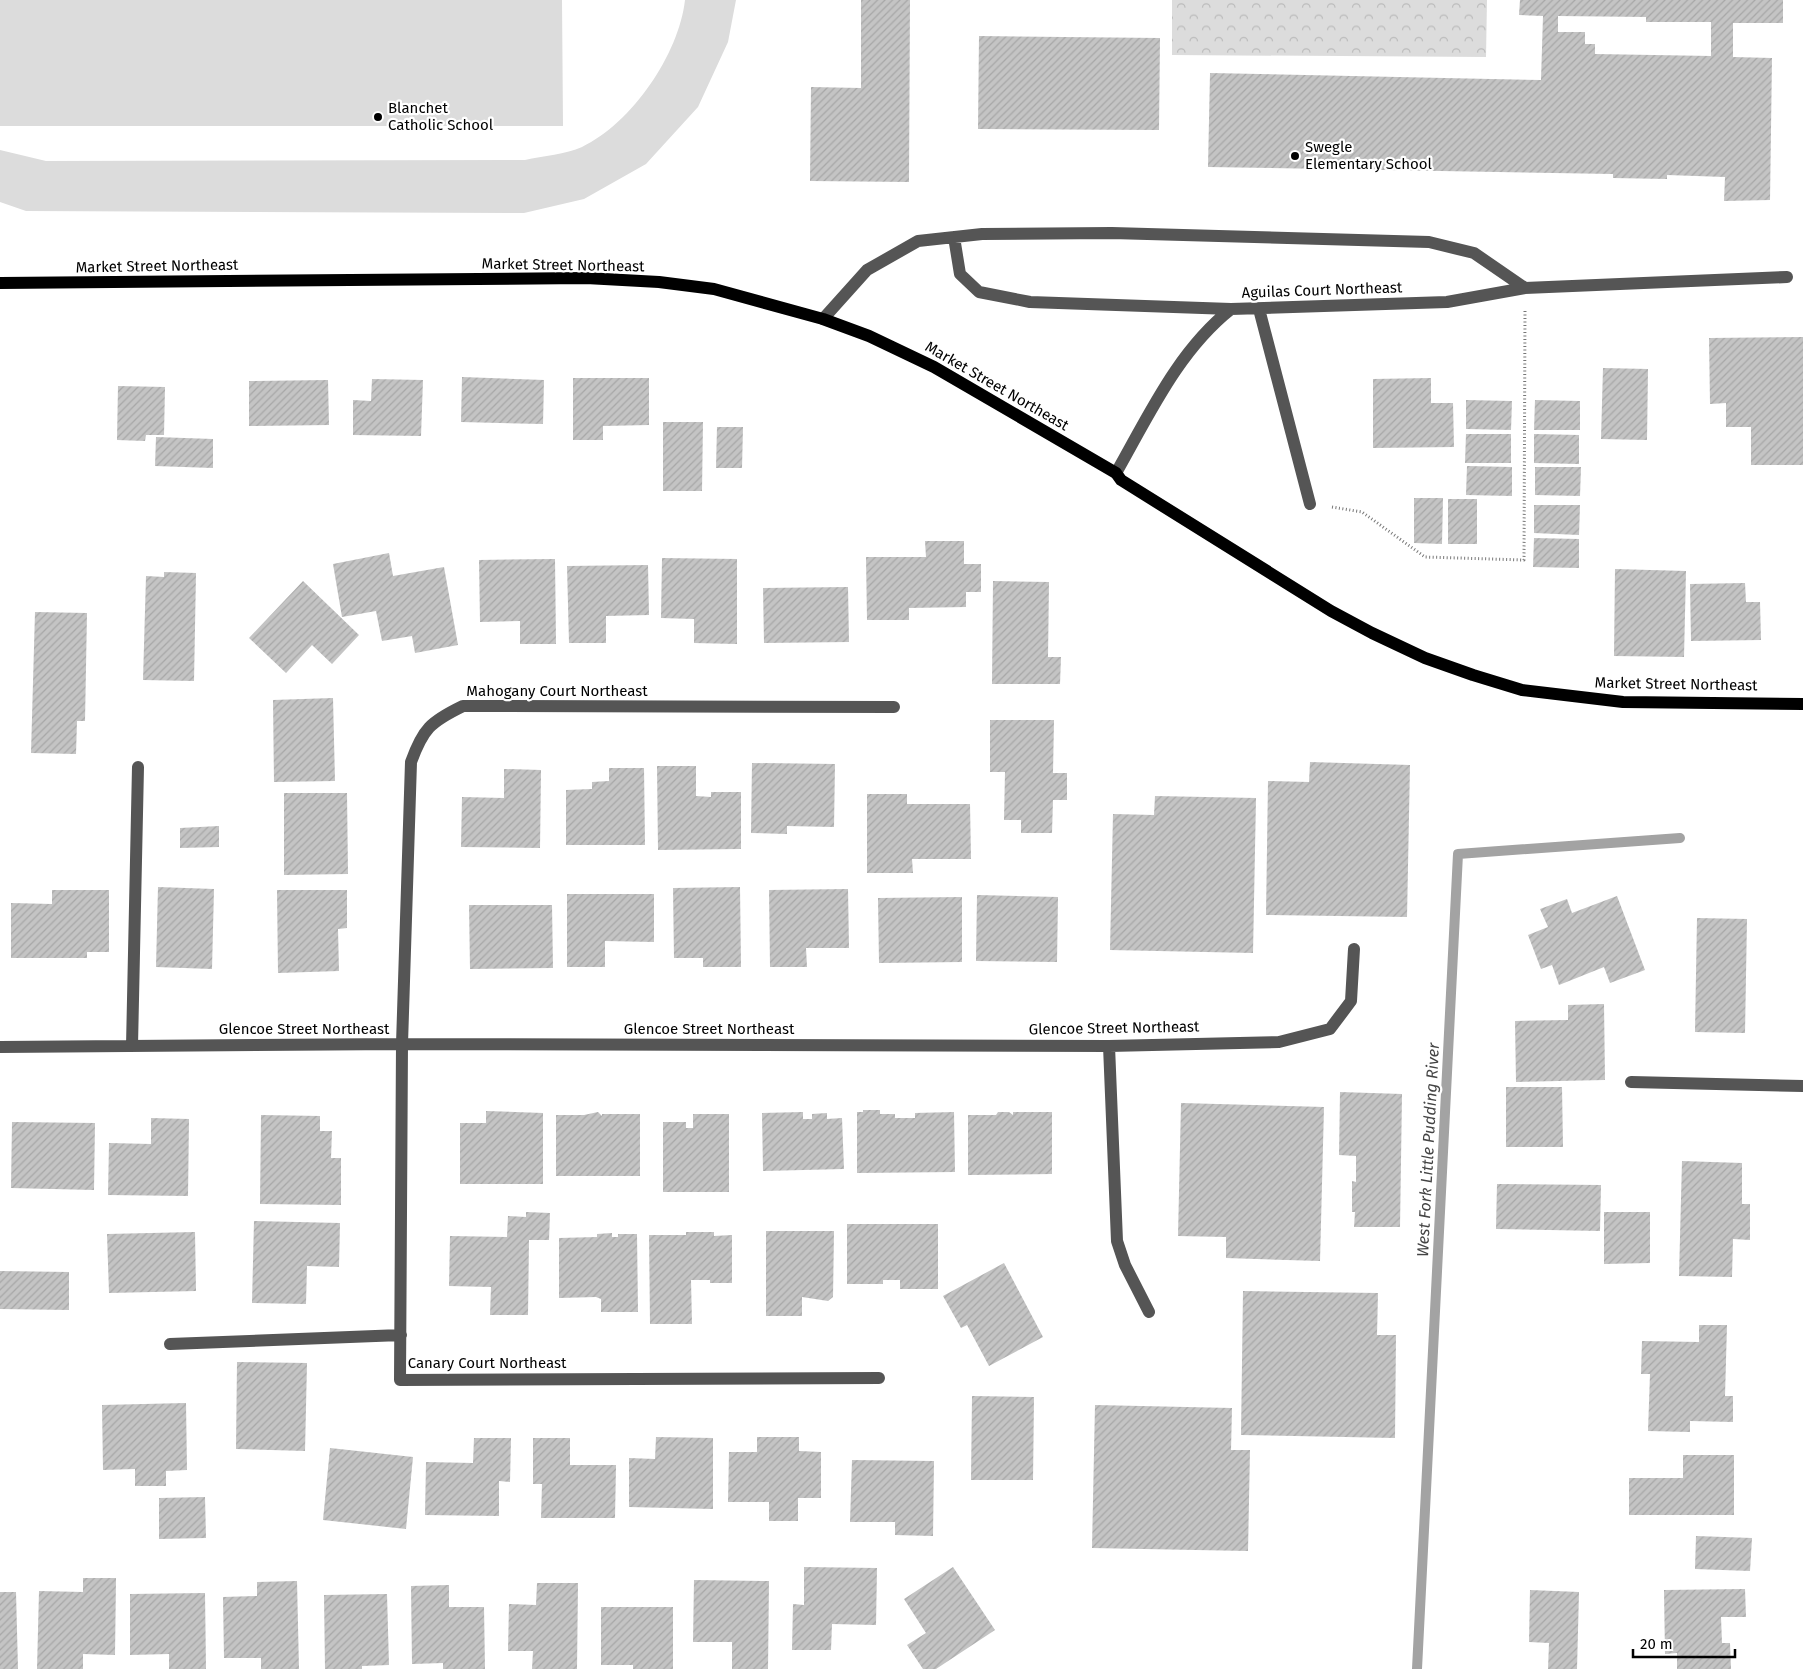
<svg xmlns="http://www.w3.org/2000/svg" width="1803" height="1669" font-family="'Fira Sans',sans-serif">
<defs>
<pattern id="park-crowns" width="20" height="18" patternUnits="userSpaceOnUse" patternTransform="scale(1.25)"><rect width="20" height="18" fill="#dcdcdc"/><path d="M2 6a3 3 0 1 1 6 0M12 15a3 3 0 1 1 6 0" fill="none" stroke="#bbb"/></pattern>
<pattern id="building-hatch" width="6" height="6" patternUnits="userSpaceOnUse" patternTransform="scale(1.25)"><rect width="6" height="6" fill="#c4c4c4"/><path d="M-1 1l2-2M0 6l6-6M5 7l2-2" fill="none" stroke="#a7a7a7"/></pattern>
</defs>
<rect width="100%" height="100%" fill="#fff"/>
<path fill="url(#park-crowns)" d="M 1172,0 L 1487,0 L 1486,57 L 1172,55 Z"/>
<path fill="#dcdcdc" d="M 0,0 L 562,0 L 563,126 L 0,126 Z
M 685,0 L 736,0 L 728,42 L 698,107 L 646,164 L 584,199 L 524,213 L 26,211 L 0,202 L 0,150 L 46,161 L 525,160 C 543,156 566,154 582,147 C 632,123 679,54 685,0 Z"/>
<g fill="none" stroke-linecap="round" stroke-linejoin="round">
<path stroke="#a3a3a3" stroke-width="10" d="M 1417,1669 L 1458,854 L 1680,838"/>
</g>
<path fill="url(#building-hatch)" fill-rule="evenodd" d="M 861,0 L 910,0 L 909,182 L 810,181 L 811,87 L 861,88 Z
M 1520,0 L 1783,0 L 1783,23 L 1733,23 L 1733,57 L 1772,58 L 1770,200 L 1724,201 L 1725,177 L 1667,175 L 1667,179 L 1613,178 L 1613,174 L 1208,167 L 1210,73 L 1541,80 L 1543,16 L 1519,15 ZM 1558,16 L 1646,17 L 1646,22 L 1711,22 L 1711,56 L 1595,54 L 1595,44 L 1585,44 L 1585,32 L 1558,32 Z
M 979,36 L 1160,38 L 1159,130 L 978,129 Z
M 1803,337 L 1803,465 L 1751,465 L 1751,427 L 1726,427 L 1726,403 L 1710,404 L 1709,338 Z
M 1603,368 L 1648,369 L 1647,440 L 1601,439 Z
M 462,377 L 544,380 L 543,424 L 461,422 Z
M 573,378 L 649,378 L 649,425 L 603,426 L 603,440 L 573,440 Z
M 1431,378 L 1431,403 L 1453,403 L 1454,447 L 1373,448 L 1373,379 Z
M 372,379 L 423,380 L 421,436 L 353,435 L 353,400 L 371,401 Z
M 328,380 L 329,425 L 249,426 L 249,381 Z
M 118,386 L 165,387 L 164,435 L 146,435 L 145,441 L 117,440 Z
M 1466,400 L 1512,401 L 1511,430 L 1466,429 Z
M 1535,400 L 1580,401 L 1580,430 L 1534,430 Z
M 663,422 L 703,422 L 702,491 L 663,491 Z
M 717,427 L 743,427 L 742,468 L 716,468 Z
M 1466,434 L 1511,434 L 1511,463 L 1465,463 Z
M 1534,434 L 1579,435 L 1579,464 L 1534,463 Z
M 156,437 L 213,439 L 213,468 L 155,466 Z
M 1467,466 L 1512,467 L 1512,496 L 1466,495 Z
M 1535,467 L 1581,467 L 1580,496 L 1535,495 Z
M 1414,498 L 1443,498 L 1442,544 L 1414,543 Z
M 1448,499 L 1477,499 L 1477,544 L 1448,544 Z
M 1534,505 L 1580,505 L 1579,535 L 1534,533 Z
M 1534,538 L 1579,539 L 1579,568 L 1533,567 Z
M 925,541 L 964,541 L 964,564 L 981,564 L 981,592 L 966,592 L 966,607 L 909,608 L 909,620 L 867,620 L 866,557 L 926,557 Z
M 389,553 L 393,576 L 444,567 L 458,645 L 415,653 L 412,636 L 382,641 L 376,611 L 342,617 L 333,564 Z
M 662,558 L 737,559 L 737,644 L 694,643 L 694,619 L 661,618 Z
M 555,559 L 556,644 L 520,644 L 520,621 L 480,622 L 479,560 Z
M 648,565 L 649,615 L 606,616 L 606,643 L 569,643 L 567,566 Z
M 1615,569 L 1686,571 L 1684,657 L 1614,656 Z
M 164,572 L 196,573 L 194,681 L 143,680 L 146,576 L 164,577 Z
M 303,581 L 359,635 L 332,664 L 312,645 L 286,673 L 249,638 Z
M 993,581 L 1049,582 L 1048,657 L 1061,657 L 1060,684 L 992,684 Z
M 1745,583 L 1746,602 L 1760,602 L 1761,640 L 1691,641 L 1690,584 Z
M 848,587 L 849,642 L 764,643 L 763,588 Z
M 35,612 L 87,613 L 85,721 L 77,721 L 76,754 L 31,753 Z
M 333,698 L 335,781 L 274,782 L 273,700 Z
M 990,720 L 1054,720 L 1053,773 L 1067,773 L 1067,800 L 1053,800 L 1052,833 L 1021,833 L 1021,820 L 1004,820 L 1005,772 L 990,772 Z
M 1310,762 L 1410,765 L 1407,917 L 1266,915 L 1268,781 L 1309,782 Z
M 752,763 L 835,764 L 834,827 L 787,826 L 787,834 L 751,833 Z
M 657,766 L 696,766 L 696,796 L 711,797 L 711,792 L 741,792 L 741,849 L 658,850 Z
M 609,768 L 644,768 L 645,845 L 566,845 L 566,790 L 592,789 L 592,782 L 609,781 Z
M 504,769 L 541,770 L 540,848 L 461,847 L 462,797 L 504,798 Z
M 284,793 L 347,793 L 348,874 L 284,875 Z
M 867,794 L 907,794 L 907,804 L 970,804 L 971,859 L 912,859 L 913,873 L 867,873 Z
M 1155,796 L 1256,798 L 1253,953 L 1110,950 L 1113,814 L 1154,815 Z
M 219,826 L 219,847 L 180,848 L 180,828 Z
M 158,887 L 214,889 L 212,969 L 156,967 Z
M 740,887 L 741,967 L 703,967 L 703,958 L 674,958 L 673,888 Z
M 848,889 L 849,948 L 806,948 L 807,967 L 770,967 L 769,890 Z
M 52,890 L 109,890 L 109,952 L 87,952 L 87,958 L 11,958 L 11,903 L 52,904 Z
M 277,890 L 347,890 L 347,928 L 338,929 L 339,971 L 278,973 Z
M 567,894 L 654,894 L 654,942 L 605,941 L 605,967 L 567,967 Z
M 977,895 L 1058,897 L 1057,962 L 976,961 Z
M 1617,896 L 1645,970 L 1610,983 L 1604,967 L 1559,985 L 1552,965 L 1541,969 L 1528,935 L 1548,927 L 1540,909 L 1567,899 L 1572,913 Z
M 962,897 L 962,962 L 879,963 L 878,898 Z
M 469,905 L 552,905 L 553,968 L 470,969 Z
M 1697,918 L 1747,919 L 1745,1033 L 1695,1032 Z
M 1604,1004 L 1605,1080 L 1516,1082 L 1515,1021 L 1568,1020 L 1568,1005 Z
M 1506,1087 L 1562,1087 L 1563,1147 L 1506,1147 Z
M 1340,1092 L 1402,1094 L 1400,1227 L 1354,1227 L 1355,1212 L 1352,1212 L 1352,1181 L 1356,1182 L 1356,1156 L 1339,1155 Z
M 1181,1103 L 1324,1107 L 1320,1261 L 1226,1258 L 1226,1237 L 1178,1236 Z
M 863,1110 L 880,1110 L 880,1114 L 895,1114 L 895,1118 L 915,1118 L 915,1113 L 954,1112 L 955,1172 L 857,1173 L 857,1112 L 863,1112 Z
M 486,1111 L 543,1113 L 543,1184 L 460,1184 L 460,1123 L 486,1123 Z
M 598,1112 L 602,1116 L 602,1114 L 640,1114 L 640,1176 L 556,1176 L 556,1115 L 584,1115 Z
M 803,1112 L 803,1119 L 812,1119 L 812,1114 L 827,1113 L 827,1119 L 842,1118 L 844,1169 L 763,1171 L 762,1113 Z
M 998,1112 L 1009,1112 L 1013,1115 L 1013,1112 L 1052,1112 L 1052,1174 L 968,1175 L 968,1115 L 996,1115 Z
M 693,1114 L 729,1114 L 729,1192 L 663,1192 L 663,1122 L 686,1122 L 686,1128 L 693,1128 Z
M 261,1115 L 320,1116 L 320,1131 L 332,1131 L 331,1158 L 341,1158 L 341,1205 L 260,1204 Z
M 151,1118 L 189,1119 L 188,1196 L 108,1195 L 109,1143 L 151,1144 Z
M 12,1122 L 95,1123 L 94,1190 L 11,1188 Z
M 1682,1161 L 1742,1163 L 1742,1204 L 1750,1204 L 1750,1240 L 1733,1239 L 1732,1277 L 1679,1276 Z
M 1497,1184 L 1601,1185 L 1600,1231 L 1496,1229 Z
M 526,1212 L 550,1213 L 549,1240 L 529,1240 L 528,1315 L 490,1315 L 491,1287 L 449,1286 L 450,1236 L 507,1237 L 508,1216 L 526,1217 Z
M 1604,1212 L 1650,1212 L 1650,1263 L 1604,1264 Z
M 254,1221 L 340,1223 L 339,1267 L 307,1266 L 306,1304 L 252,1303 Z
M 847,1224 L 938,1224 L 938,1289 L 900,1289 L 900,1280 L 883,1280 L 883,1284 L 847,1284 Z
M 766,1231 L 834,1231 L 833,1297 L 828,1301 L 802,1297 L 802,1316 L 766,1316 Z
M 195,1232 L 196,1291 L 109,1293 L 107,1234 Z
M 686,1232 L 714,1232 L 714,1236 L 732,1235 L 732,1283 L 710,1283 L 710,1280 L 691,1280 L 692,1324 L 650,1324 L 649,1235 L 686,1235 Z
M 612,1233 L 612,1237 L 618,1237 L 618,1234 L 637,1234 L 638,1312 L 601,1312 L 601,1299 L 596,1297 L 559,1298 L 559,1238 L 597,1237 L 597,1234 Z
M 1004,1263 L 1043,1337 L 989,1366 L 967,1325 L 961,1328 L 943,1296 Z
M 0,1271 L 69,1272 L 69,1310 L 0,1309 Z
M 1243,1291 L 1378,1293 L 1377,1335 L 1396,1335 L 1395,1438 L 1241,1435 Z
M 1699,1325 L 1727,1325 L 1725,1396 L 1733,1396 L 1733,1422 L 1690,1421 L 1690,1432 L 1648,1431 L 1650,1374 L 1641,1374 L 1642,1341 L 1699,1342 Z
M 237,1362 L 307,1363 L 305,1451 L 236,1449 Z
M 972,1396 L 1034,1397 L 1033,1480 L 971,1480 Z
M 186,1403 L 187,1470 L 166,1471 L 166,1486 L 135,1486 L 135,1469 L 103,1470 L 102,1405 Z
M 1095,1405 L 1232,1408 L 1231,1450 L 1250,1450 L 1248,1551 L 1092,1548 Z
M 656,1437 L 713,1438 L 713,1509 L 629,1507 L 629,1458 L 655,1459 Z
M 757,1437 L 799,1437 L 799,1451 L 821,1452 L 821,1498 L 798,1498 L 798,1521 L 769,1521 L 769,1502 L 728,1502 L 729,1452 L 757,1452 Z
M 474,1438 L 511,1438 L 510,1482 L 499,1481 L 499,1516 L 425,1515 L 426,1462 L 473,1463 Z
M 533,1438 L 570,1438 L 570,1465 L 616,1465 L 615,1518 L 541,1518 L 542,1484 L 533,1484 Z
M 330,1448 L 413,1457 L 406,1529 L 323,1520 Z
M 1683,1455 L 1734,1455 L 1734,1515 L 1629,1515 L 1629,1478 L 1683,1478 Z
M 852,1460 L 934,1461 L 933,1536 L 895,1535 L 895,1522 L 850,1522 Z
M 205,1497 L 206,1538 L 159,1539 L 159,1498 Z
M 1696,1536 L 1752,1538 L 1750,1571 L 1695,1569 Z
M 804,1567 L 877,1568 L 876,1625 L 832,1624 L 831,1650 L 792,1650 L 793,1604 L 804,1605 Z
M 953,1567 L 995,1630 L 936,1669 L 923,1669 L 907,1645 L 926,1633 L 904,1599 Z
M 83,1578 L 116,1578 L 115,1655 L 83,1654 L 83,1669 L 37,1669 L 39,1591 L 83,1592 Z
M 694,1580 L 769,1581 L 768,1669 L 732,1669 L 732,1642 L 693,1642 Z
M 297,1581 L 299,1669 L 261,1669 L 261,1658 L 224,1658 L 223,1597 L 257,1596 L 257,1582 Z
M 537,1583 L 578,1583 L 577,1669 L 532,1669 L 533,1651 L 508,1651 L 509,1604 L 536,1605 Z
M 449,1585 L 449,1607 L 484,1607 L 485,1669 L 443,1669 L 443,1663 L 412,1664 L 411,1586 Z
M 1745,1589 L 1746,1617 L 1721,1617 L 1722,1643 L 1730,1643 L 1731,1669 L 1677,1669 L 1677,1653 L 1665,1654 L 1664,1590 Z
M 1530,1590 L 1579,1592 L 1577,1669 L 1548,1669 L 1549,1643 L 1529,1642 Z
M 0,1592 L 16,1592 L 18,1669 L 0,1669 Z
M 205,1593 L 206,1669 L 169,1669 L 169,1654 L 130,1655 L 130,1594 Z
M 387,1594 L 389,1665 L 362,1666 L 362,1669 L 325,1669 L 324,1595 Z
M 601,1607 L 673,1607 L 673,1669 L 633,1669 L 633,1665 L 601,1665 Z"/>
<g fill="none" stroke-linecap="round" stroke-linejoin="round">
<path stroke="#777" stroke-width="3" stroke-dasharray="1 2.5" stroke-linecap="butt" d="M 1332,507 L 1362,512 L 1425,557 L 1524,560 L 1525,311"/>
<path stroke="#555" stroke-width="12" d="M 954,237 L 960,274 L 979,292 L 1030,302 L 1231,309
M 1259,309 L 1310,504
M 823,319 L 867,270 L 918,241 L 982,234 L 1112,233 L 1429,242 L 1474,253 L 1525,288
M 1116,473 C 1149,415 1178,351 1231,309 L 1447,302 L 1525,288 L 1787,277
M 132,1046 L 138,767
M 1109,1046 L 1117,1241 L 1125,1265 L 1149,1312
M 0,1047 L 402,1044 L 1109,1046 L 1279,1042 L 1330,1029 L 1351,1001 L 1354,949
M 1631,1082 L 1803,1086
M 170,1344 L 401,1335
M 879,1378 L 400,1380 L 402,1044 L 411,762 C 423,729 430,722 463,706 L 894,707"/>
<path stroke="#000" stroke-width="12" d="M 0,283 L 586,278 L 659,282 L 714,289 L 823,319 L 869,336 L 934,367 L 1116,473 L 1121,480 L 1331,611 L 1372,633 L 1425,658 L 1473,675 L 1522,690 L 1623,702 L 1803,704"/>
</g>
<g fill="#000" stroke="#fff" stroke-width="2">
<circle cx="378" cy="117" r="5"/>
<circle cx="1295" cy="156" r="5"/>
</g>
<g text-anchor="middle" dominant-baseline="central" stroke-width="4.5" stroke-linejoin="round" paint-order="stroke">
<g font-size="15" fill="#000" stroke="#fff" text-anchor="start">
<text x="388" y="108">Blanchet<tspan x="388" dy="17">Catholic School</tspan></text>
<text x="1305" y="147">Swegle<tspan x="1305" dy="17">Elementary School</tspan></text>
</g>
<g font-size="15" fill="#000" stroke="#fff">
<text transform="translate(563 265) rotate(1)">Market Street Northeast</text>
<text transform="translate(157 266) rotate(-1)">Market Street Northeast</text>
<text transform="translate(1322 290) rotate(-2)">Aguilas Court Northeast</text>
<text transform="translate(997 386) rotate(30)">Market Street Northeast</text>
<text transform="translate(1676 684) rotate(1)">Market Street Northeast</text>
<text x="557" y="691">Mahogany Court Northeast</text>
<text transform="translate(1114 1028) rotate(-1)">Glencoe Street Northeast</text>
<text x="304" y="1029">Glencoe Street Northeast</text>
<text x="709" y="1029">Glencoe Street Northeast</text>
<text x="487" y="1363">Canary Court Northeast</text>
</g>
<g font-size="16" font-style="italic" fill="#444" stroke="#fff">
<text transform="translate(1428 1150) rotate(-87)">West Fork Little Pudding River</text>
</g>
</g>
<path d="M1633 1649v8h102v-8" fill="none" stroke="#000000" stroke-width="2.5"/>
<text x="1640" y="1649" font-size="15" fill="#000000" stroke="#ffffff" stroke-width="4" paint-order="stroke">20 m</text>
</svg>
